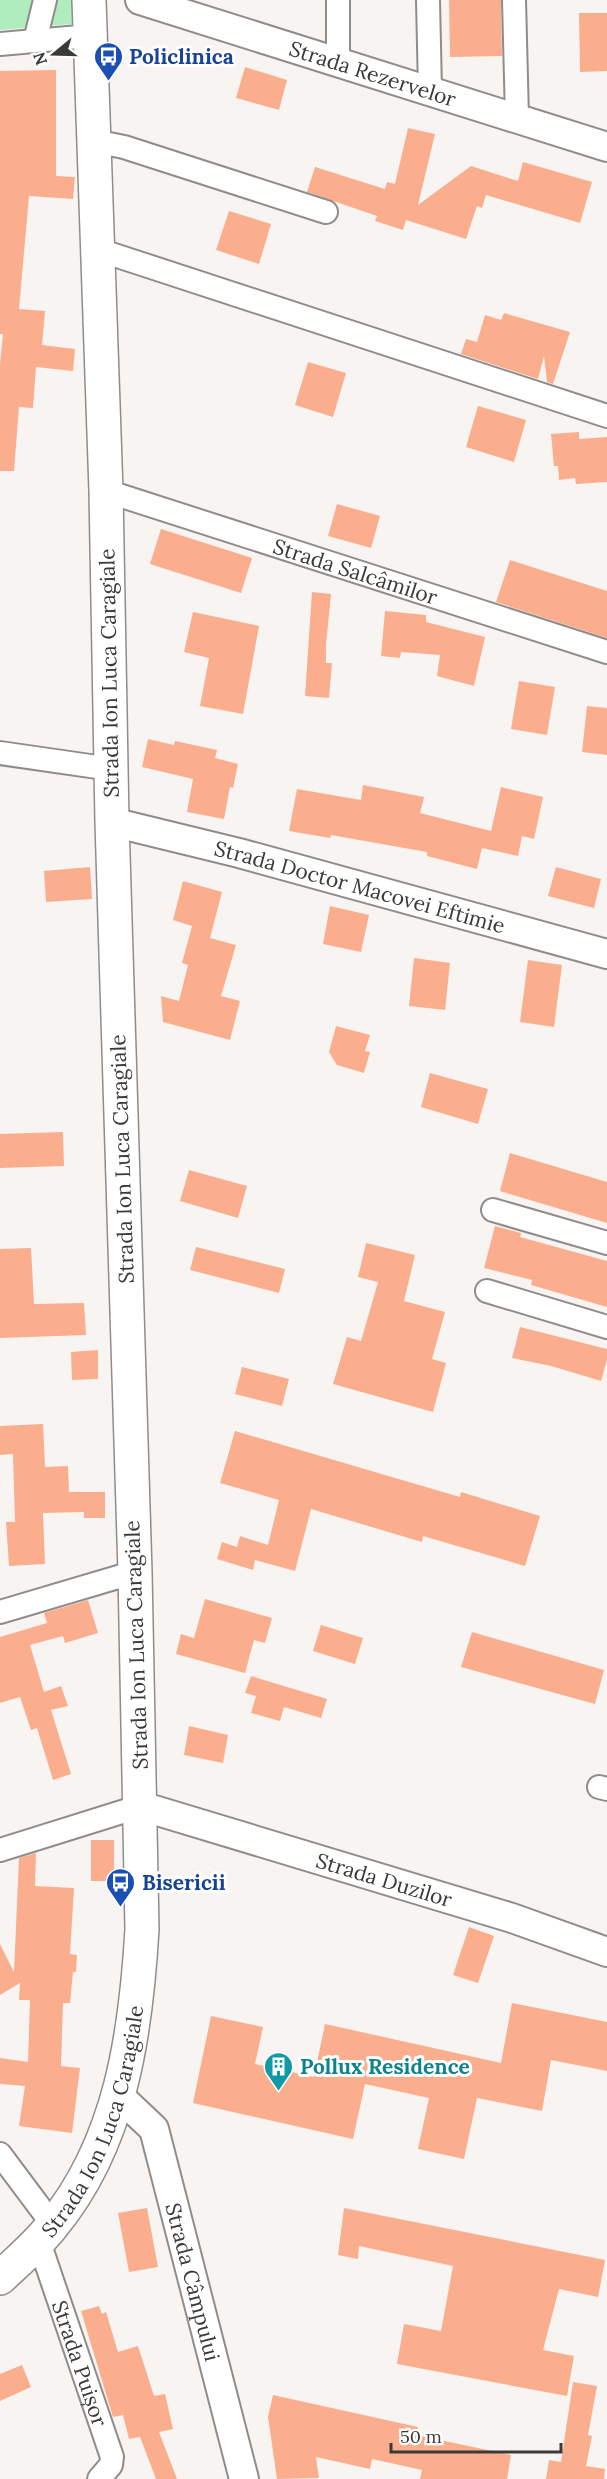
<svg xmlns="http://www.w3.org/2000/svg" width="607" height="2479" font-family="Lora,serif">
<rect width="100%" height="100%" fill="#f8f4f2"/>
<path fill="#afedbe" d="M 0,0 L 81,0 L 82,23 L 0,30 Z"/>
<path fill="#faae8d" d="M 449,0 L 501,0 L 502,56 L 450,57 Z
M 579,13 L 607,13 L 607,71 L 580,72 Z
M 245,67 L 287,80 L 279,110 L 236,98 Z
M 56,70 L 56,176 L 75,177 L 73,199 L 29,196 L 19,309 L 45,311 L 42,345 L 75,349 L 73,371 L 36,367 L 33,408 L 19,407 L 14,471 L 0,471 L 0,364 L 3,334 L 0,334 L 0,71 Z
M 408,128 L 435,134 L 418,205 L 471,166 L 518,181 L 523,162 L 592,182 L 580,223 L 486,195 L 482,208 L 477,206 L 466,239 L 406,220 L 403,230 L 375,221 L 377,216 L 307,192 L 315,167 L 385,189 L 387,182 L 395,184 Z
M 229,211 L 271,224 L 259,264 L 216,250 Z
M 504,313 L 570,332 L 553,384 L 547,382 L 544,356 L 538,379 L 461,354 L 466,339 L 477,342 L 485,315 L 501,320 Z
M 308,362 L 346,373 L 333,417 L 295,405 Z
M 478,406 L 526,420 L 514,462 L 466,447 Z
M 579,432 L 579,439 L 607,437 L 607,482 L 576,484 L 575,478 L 559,480 L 558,466 L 554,466 L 551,434 Z
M 337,504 L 380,516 L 371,548 L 328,536 Z
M 161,529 L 252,558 L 241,593 L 150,564 Z
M 510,560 L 607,591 L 607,638 L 496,602 Z
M 312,592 L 331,594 L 326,645 L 326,663 L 332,663 L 329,698 L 305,696 Z
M 385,611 L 426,615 L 426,622 L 485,637 L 474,686 L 437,676 L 440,655 L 401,652 L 400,658 L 381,656 Z
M 193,612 L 259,626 L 243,714 L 200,706 L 209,658 L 184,652 Z
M 519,681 L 555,687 L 547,735 L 511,729 Z
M 587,706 L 607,708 L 607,755 L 582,752 Z
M 148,739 L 174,745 L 175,741 L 217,750 L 215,758 L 238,764 L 233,788 L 230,787 L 224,819 L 187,812 L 193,779 L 142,767 Z
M 363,785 L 424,797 L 420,813 L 491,831 L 501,787 L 543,797 L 534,839 L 522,836 L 518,856 L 482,848 L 477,869 L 427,856 L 427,852 L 331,835 L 330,838 L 289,831 L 297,789 L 361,800 Z
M 90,867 L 92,899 L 46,902 L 44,871 Z
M 556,867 L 601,879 L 594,908 L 548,896 Z
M 183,881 L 222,892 L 210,938 L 236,945 L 221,996 L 240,1001 L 230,1040 L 163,1022 L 161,996 L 179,1001 L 188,965 L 182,963 L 192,926 L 173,920 Z
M 330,906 L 369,915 L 361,952 L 323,944 Z
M 414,958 L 450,963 L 445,1010 L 409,1006 Z
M 528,960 L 562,965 L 554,1027 L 520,1022 Z
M 336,1026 L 370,1035 L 365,1051 L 370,1052 L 364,1073 L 337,1065 L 329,1052 Z
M 430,1073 L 488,1089 L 478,1124 L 421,1107 Z
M 63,1132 L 64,1166 L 0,1168 L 0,1134 Z
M 510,1153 L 607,1182 L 607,1223 L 500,1191 Z
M 189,1170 L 247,1186 L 238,1218 L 180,1201 Z
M 495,1226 L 521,1233 L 520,1237 L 607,1261 L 607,1307 L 531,1285 L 532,1280 L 484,1268 Z
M 366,1243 L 415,1255 L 404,1301 L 445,1312 L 432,1359 L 446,1363 L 433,1412 L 333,1384 L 347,1337 L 361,1341 L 378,1282 L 358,1277 Z
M 196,1247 L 285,1269 L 279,1293 L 190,1270 Z
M 31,1248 L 34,1304 L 84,1303 L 86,1335 L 0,1338 L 0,1249 Z
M 520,1327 L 607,1349 L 607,1360 L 601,1381 L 551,1366 L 512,1358 Z
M 98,1350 L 98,1379 L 72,1380 L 71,1352 Z
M 242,1367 L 289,1379 L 282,1406 L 235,1394 Z
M 43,1424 L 45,1467 L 68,1466 L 69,1492 L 105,1492 L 105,1518 L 84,1518 L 84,1512 L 43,1513 L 45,1564 L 9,1566 L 6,1522 L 15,1522 L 13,1454 L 0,1455 L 0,1426 Z
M 235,1431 L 460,1497 L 461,1492 L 540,1516 L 525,1566 L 423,1536 L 422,1542 L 311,1509 L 295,1571 L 255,1560 L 253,1570 L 217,1559 L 222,1542 L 237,1547 L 240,1536 L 268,1545 L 279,1500 L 220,1483 Z
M 205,1599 L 272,1618 L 265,1643 L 254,1640 L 245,1673 L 176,1654 L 181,1634 L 194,1638 Z
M 88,1600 L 98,1633 L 65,1643 L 63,1636 L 30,1645 L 44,1692 L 61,1686 L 68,1706 L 51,1710 L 71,1774 L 53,1780 L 37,1728 L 31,1730 L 20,1697 L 0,1703 L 0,1637 L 47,1623 L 44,1613 Z
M 321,1625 L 363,1638 L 355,1664 L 313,1651 Z
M 472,1632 L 604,1670 L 595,1704 L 461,1667 Z
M 251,1676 L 327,1699 L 321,1718 L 284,1707 L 280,1721 L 251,1713 L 256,1696 L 245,1693 Z
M 189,1726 L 228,1735 L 223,1763 L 184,1755 Z
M 91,1840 L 114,1840 L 114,1881 L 91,1881 Z
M 36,1853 L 35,1886 L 74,1888 L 70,1954 L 77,1955 L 76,1972 L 73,1972 L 70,2003 L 63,2003 L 61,2066 L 80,2068 L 72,2133 L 19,2126 L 25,2086 L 0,2084 L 0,2058 L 28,2062 L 30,2000 L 19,2000 L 20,1983 L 0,1995 L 0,1944 L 14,1972 L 19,1858 Z
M 469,1927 L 494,1936 L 478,1983 L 453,1975 Z
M 512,2003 L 607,2022 L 607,2071 L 551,2060 L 542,2111 L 477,2098 L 464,2159 L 418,2149 L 429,2098 L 365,2084 L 353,2139 L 193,2103 L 211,2016 L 263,2027 L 255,2064 L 314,2077 L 325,2024 L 501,2063 Z
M 147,2208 L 158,2267 L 129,2272 L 118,2213 Z
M 344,2208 L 605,2260 L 598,2297 L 559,2289 L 543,2350 L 574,2356 L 567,2396 L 397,2364 L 404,2324 L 441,2331 L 453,2266 L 359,2246 L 358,2259 L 338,2255 Z
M 99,2306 L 102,2314 L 106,2312 L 118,2352 L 138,2346 L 154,2396 L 165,2394 L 173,2429 L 159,2432 L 177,2479 L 156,2479 L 140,2437 L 129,2439 L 123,2415 L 113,2417 L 81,2311 Z
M 22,2365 L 31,2387 L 0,2401 L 0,2374 Z
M 573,2382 L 597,2386 L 588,2435 L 592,2436 L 586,2466 L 605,2469 L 604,2479 L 546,2479 L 549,2460 L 561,2462 Z
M 273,2395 L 418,2427 L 416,2435 L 511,2455 L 507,2479 L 420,2479 L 422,2470 L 372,2459 L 370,2469 L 316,2457 L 319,2478 L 277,2479 L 268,2417 Z"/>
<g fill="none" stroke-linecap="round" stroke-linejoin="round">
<defs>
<g id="minor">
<path d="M 338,0 L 338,61"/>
<path d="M 428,0 L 430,90"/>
<path d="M 514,0 L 517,118"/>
<path d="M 35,41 L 45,0"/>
<path d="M 0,44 L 90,36"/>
<path d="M 94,141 L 124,147 L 326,212"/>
<path d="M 99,250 L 607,416"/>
<path id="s1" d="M 106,491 L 607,652"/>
<path d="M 0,753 L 111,769"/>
<path d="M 493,1210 L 607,1243"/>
<path d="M 487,1291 L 607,1327"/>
<path d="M 0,1612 L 135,1572"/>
<path d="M 599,1787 L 607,1789"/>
<path d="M 0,1850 L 141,1806"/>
<path d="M 0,2154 L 53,2225"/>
<path id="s2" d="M 39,2242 L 112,2457 L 111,2465 L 99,2479"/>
</g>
<g id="tertiary">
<path id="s3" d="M 140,0 L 607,147"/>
<path id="s4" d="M 112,822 L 239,853 L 607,954"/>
<path id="s5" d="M 141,1806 L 512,1918 L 607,1952"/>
<path id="s6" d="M 119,2096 L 154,2129 L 244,2479"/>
</g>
<g id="secondary">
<path id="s7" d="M 0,2278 C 18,2261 37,2245 52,2226 C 121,2143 136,2033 142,1929 L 135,1572 L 112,822 L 106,491 L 89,0"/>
</g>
</defs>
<use href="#minor" stroke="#908c8a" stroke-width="26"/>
<use href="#tertiary" stroke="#908c8a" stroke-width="32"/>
<use href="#secondary" stroke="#908c8a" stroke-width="36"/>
<use href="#minor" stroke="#fff" stroke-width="22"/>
<use href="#tertiary" stroke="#fff" stroke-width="28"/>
<use href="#secondary" stroke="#fff" stroke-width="33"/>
</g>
<defs>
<symbol id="bus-pin" viewBox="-11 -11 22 30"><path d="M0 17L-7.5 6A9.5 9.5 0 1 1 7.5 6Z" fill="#1a4fb4" stroke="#fff"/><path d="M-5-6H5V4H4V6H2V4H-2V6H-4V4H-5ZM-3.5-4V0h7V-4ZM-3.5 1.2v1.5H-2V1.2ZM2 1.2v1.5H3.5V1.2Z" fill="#fff"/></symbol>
<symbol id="building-pin" viewBox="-11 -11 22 30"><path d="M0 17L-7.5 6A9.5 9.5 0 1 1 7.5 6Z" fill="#0f9aa8" stroke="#fff"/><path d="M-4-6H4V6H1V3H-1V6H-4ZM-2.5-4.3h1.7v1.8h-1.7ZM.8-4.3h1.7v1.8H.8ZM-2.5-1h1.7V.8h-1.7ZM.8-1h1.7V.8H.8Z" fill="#fff"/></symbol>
</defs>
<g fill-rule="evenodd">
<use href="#bus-pin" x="92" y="40" width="33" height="45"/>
<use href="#bus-pin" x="104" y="1866" width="33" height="45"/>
<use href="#building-pin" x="262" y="2050" width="33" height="45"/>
</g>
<g text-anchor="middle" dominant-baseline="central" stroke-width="6" stroke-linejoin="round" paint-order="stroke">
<g font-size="21" font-weight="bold" fill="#164399" stroke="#fff" text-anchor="start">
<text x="129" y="56">Policlinica</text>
<text x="142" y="1882">Bisericii</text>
</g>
<g font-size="21" fill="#3c3a39" stroke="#fff">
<text stroke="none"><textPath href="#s3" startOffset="244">Strada Rezervelor</textPath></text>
<text stroke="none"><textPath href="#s1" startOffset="262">Strada Salcâmilor</textPath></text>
<text transform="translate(109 673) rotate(-91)">Strada Ion Luca Caragiale</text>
<text stroke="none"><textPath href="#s4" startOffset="256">Strada Doctor Macovei Eftimie</textPath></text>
<text transform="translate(122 1159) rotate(-92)">Strada Ion Luca Caragiale</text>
<text transform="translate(136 1645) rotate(-92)">Strada Ion Luca Caragiale</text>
<text stroke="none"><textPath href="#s5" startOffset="254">Strada Duzilor</textPath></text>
<text stroke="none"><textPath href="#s7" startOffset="188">Strada Ion Luca Caragiale</textPath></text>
<text stroke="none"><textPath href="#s6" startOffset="206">Strada Câmpului</textPath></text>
<text stroke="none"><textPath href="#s2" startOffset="128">Strada Puișor</textPath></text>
</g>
<g font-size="21" font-weight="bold" fill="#0d838f" stroke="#fff" text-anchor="start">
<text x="300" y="2066">Pollux Residence</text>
</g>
</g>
<g transform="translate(54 54) rotate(251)" stroke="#ffffff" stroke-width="4.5" paint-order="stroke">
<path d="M0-4.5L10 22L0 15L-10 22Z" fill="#3c3a39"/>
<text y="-9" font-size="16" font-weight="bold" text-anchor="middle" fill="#3c3a39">N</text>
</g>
<path d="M391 2443v9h170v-9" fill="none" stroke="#3c3a39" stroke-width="3"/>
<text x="400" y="2443" font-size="18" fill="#3c3a39" stroke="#ffffff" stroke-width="4.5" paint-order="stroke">50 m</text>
</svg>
